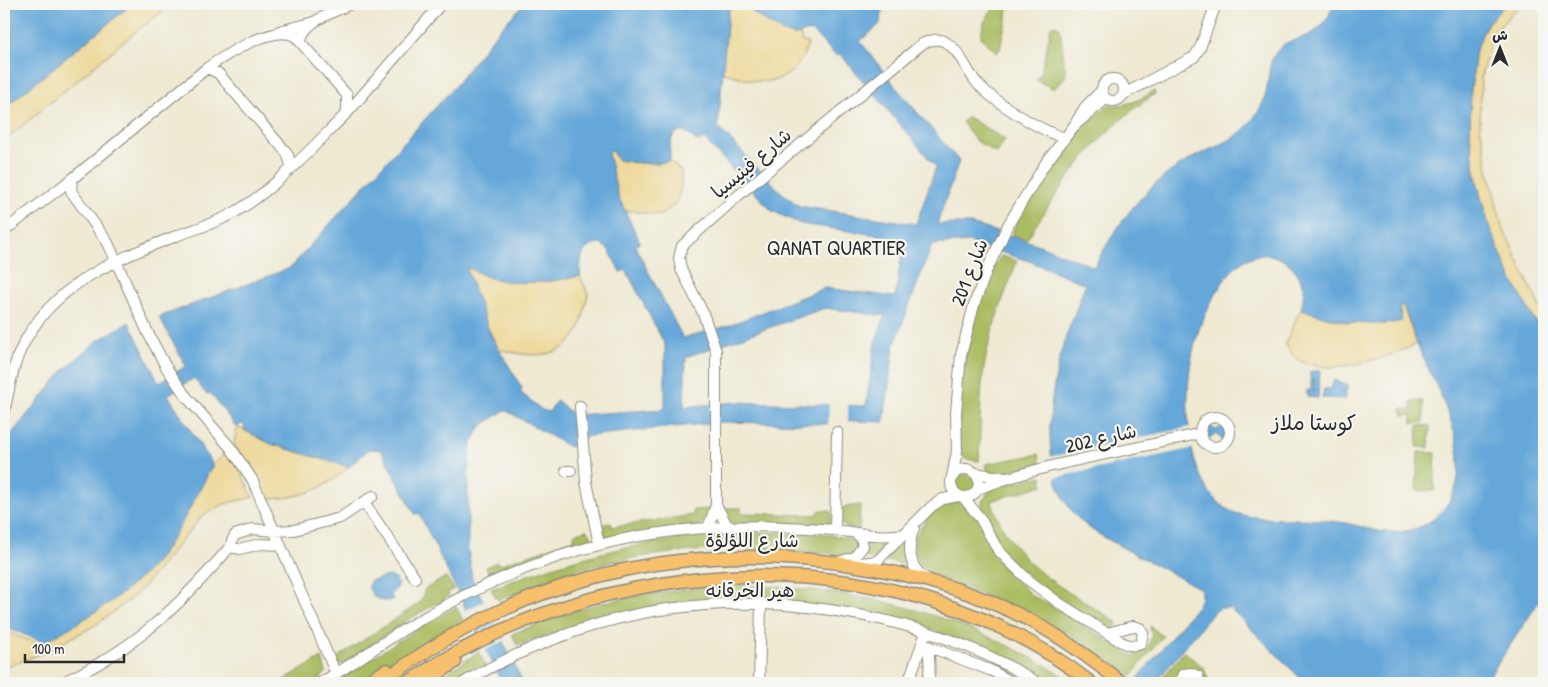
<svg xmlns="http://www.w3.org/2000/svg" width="1548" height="687" font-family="'Patrick Hand','Playpen Sans Arabic',sans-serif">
<rect width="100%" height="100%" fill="#f6f6f2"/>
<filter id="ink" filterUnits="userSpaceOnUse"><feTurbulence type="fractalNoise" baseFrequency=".02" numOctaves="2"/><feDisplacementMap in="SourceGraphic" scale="10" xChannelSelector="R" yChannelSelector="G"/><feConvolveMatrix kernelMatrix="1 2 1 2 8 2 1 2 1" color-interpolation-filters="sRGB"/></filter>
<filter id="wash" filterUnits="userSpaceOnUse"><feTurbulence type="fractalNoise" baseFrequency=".0096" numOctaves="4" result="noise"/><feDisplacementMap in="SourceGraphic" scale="20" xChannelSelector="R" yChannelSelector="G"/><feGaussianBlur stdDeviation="1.12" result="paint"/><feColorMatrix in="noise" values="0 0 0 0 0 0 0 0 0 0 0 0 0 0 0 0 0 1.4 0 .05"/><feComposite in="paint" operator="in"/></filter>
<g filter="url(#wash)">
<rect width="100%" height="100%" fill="#efe9d2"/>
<path fill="#aabc60" stroke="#6a7446" d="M 1002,4 L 1008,10 L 1000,49 L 997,53 L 981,37 C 981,25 990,6 1002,4 Z
M 1054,25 L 1060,28 L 1066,76 L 1054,89 L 1036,80 L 1041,73 L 1051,27 Z
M 1154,91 L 1155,94 C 1095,134 1065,180 1027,239 L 1012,235 C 1022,195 1074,127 1109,105 C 1128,106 1138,101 1154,91 Z
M 968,117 L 1005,140 L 996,153 L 975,140 L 962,122 Z
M 1001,256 L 1017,261 C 1005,294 991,327 985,362 C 979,395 981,428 979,461 L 965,459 L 959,449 L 959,403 L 966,352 L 981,296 L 994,266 Z
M 1411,401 L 1423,401 L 1424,422 L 1412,423 L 1412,415 L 1403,415 L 1401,409 L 1412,410 Z
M 1418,425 L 1430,426 L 1429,448 L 1417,447 Z
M 1418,452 L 1436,453 L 1434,491 L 1416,490 Z
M 1039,454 L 1040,463 L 1001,473 L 988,472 L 986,464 Z
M955 484a10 10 0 1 1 20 0a10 10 0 1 1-20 0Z
M 1042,476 L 1043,485 L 991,501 C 1016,571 1061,585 1118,623 L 1112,631 C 1067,604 986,561 982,502 L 992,487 Z
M 960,502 L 976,515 L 996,559 L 1032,596 L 1049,604 L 1133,656 L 1148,648 L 1152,635 L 1150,626 L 1163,636 L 1131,676 L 1066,632 L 1019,610 L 930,574 L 918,562 L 914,549 L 915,536 L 932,512 L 946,503 Z
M 860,505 L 859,529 L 846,528 L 842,524 L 840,511 L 844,507 Z
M 721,508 L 742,508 L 739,513 L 816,515 L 820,510 L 831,511 L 831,521 L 826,526 L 734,524 L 726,519 Z
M 711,509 L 711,515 L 699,526 L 614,538 L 606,537 L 600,530 L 600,526 L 611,522 L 612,527 L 693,515 L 693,510 Z
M 586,530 L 591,534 L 591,539 L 586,544 L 534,560 L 491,577 L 486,567 L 497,562 L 499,565 L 575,539 L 574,534 Z
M 743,532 L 824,534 L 865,542 L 891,541 L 874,559 L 827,553 L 732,549 Z
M 740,533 L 732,546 L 726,547 L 724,549 C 670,552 613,558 562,575 C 540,583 519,592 498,600 L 491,589 C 577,555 648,539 740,533 Z
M 899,541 L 907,541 L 909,565 L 882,560 Z
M 446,577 L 454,589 L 448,592 L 449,596 L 411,618 L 341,665 L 338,663 L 338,657 L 418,604 L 423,597 L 425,589 Z
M 728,585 C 859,587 963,612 1074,683 L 1045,683 L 1018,668 L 933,630 L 747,600 L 588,623 L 517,645 L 512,634 C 543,622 574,609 606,602 C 647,593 687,589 728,585 Z
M 456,607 L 463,620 L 360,683 L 333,683 L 417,629 Z
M 479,652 L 486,667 L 455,683 L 431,683 Z
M 1184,652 L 1203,667 L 1210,683 L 1158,683 Z
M 322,658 L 326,673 L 315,683 L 278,683 Z"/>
<path fill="#eeda9e" stroke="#8c8264" d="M 132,4 L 173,4 L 140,28 L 4,141 L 4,108 Z
M 732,4 L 745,4 L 793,35 L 800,34 L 802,42 L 808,43 C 799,73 781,86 749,80 C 740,78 732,74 722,73 L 728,13 Z
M 1506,4 L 1524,4 L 1512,12 L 1492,36 L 1481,77 L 1480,126 L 1489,173 L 1502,226 L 1544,316 L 1544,337 C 1523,303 1500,264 1488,225 C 1470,166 1449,46 1506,4 Z
M 611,150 L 618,160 C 635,163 653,165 670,161 L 681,171 C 682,192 679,206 660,215 L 624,210 C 616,192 611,172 608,153 Z
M 466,267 C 507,287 536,285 580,276 L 588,294 C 586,304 584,314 581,324 C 568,361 529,358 499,349 L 484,320 Z
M 1402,304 L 1417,344 C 1389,357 1330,377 1300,361 C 1293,357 1289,350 1285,343 C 1292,332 1294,320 1301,309 L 1348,323 L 1387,324 Z
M 240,428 L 271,444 L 349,467 C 322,491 301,498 266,499 L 256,477 L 234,444 L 236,431 Z
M 226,452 L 241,472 L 253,497 L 224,504 L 203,515 L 139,592 L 96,625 L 45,652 L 4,668 L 4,631 L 41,645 L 165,550 L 213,465 Z"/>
<path fill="#65a7d9" stroke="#486982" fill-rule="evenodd" d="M 4,4 L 132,4 L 4,108 Z
M 524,4 L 732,4 L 728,13 L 718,127 L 781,192 L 799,206 L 916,224 L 936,167 L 840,54 L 836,56 L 813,32 C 805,30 801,35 794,35 C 782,35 751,13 745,4 L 885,4 L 879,25 L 860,41 L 899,91 L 959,161 L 937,224 L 971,224 L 1034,243 L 1094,267 C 1119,223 1141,189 1185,162 C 1208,148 1232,144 1250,123 C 1257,114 1263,105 1266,93 C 1270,76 1267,60 1281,47 C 1287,41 1293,41 1301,38 C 1319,32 1329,21 1333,4 L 1506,4 L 1486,25 L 1476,50 L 1471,90 L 1470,134 L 1476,179 L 1489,226 L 1510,276 L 1544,337 L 1544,594 L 1485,683 L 1305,683 L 1230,608 L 1220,608 L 1212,614 L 1155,683 L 1134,683 L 1197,606 L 1201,599 L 1201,589 C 1177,576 1152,563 1127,550 C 1112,541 1095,534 1082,522 C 1034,479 1049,385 1068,331 C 1074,315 1080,300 1085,284 L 1029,261 L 969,242 L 932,245 L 894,346 L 884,422 L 828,420 L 828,424 L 722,422 L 588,436 L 570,447 L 505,410 L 480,427 L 471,446 L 468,472 L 468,548 L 472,578 L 523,683 L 502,683 L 419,513 L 415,514 L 381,450 L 369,449 L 349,467 L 271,444 L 244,430 L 245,425 L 241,424 L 237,428 L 210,393 L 206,394 L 194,378 L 168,395 L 213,465 C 198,493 183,523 166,549 C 139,588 85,620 44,642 L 4,627 L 4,443 L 64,370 L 97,341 L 129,322 L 159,383 L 186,366 L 159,317 L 290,268 L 455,86 L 497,32 ZM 684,131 L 698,142 L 704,139 L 772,211 L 801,224 L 904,239 L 895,297 L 825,288 L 727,326 L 683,338 L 635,246 L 640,242 L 618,196 L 608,153 L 611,150 L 618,160 C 635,163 653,165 670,161 C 670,149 668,131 684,131 ZM 601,244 L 609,250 L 620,272 L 626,270 L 665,345 L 665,409 L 573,415 L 557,400 L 549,412 L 542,410 L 520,392 L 522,388 L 491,336 L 466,267 C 475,270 482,276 491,278 C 520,286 551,282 580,276 C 581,260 580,245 601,244 ZM 1264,254 C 1292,257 1310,280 1301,309 C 1333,320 1368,329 1402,321 L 1399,305 L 1403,305 C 1408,317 1412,331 1417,344 C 1438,393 1486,468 1439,514 C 1425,528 1406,533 1387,532 C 1371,531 1355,524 1339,522 C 1309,516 1255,523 1231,511 C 1177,486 1181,365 1203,320 C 1215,294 1231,257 1264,254 ZM 825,308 L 885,316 L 875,342 L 866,406 L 736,402 L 684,407 L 686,357 Z
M 1314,371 L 1320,371 L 1318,398 L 1307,397 L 1307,390 L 1315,390 L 1311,388 L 1311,381 L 1315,380 L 1310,379 L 1310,372 Z
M 1334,380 L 1347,384 L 1347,390 L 1339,391 L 1346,392 L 1346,399 L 1322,398 L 1324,389 L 1331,389 Z
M 1208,425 L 1216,430 L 1224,426 L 1226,433 L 1222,440 L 1216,433 L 1208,439 C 1204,435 1205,430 1208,425 Z
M 388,576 C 395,577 397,580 398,587 L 391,594 L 393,600 L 384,601 L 374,597 L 368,587 L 370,581 Z"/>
<path fill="#efe9d2" d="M 829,402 L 848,403 L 848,423 L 830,423 L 828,425 Z
M 1190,427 L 1195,448 L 1053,478 L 1049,457 Z
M 486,600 L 494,618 L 473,629 L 464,611 Z
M 497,623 L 505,640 L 483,651 L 475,633 Z"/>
</g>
<g filter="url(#ink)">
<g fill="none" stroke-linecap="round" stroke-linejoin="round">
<defs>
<path id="minor" d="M 279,31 L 311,23
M 301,43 C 301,21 334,13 350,4
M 207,68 L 218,73 L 287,153 L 292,167
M1102 90a11 11 0 1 1 22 0a11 11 0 1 1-22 0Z
M 1124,94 L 1194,57 L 1200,48 L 1216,4
M 348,112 L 441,4
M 1075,124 L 1085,107 L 1102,90
M 72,179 L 71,191 L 108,243 L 148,333 L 166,367 L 185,395 L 230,447 L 252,479 L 336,674
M 4,231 L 72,179 L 207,68 C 226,55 272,24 295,36 L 347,95 L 347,113 C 312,147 273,192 230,215 C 215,223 199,228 184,233 C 120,258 52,282 21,349 C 11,369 10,390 4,411
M 580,406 L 586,482 L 599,544
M1200 432a15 15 0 1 1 30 0a15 15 0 1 1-30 0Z
M951 483a14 14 0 1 1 28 0a14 14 0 1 1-28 0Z
M 566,471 L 571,471
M 975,473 L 1005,478
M 952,477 L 957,451 L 956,413 L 961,355 L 974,305 L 986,272 L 1008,225 L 1045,164 L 1074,126 L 1106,99
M 978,489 C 1049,461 1127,452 1201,433
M 963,497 L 980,518 L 998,550 L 1027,579 L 1059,603 L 1107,633
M 364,502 L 415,578
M 728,527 L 716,505 L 716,351 L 703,313 L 681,269 L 679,258 L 682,246 L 740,194 L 922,44 C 930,40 939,37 947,43 C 961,52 966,71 977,83 C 994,102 1041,131 1065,138
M 708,528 L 716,505
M 914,528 C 907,546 908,569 927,579
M 835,530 L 837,432
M 231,547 L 239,549 L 261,544 L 280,545
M 838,562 L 855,557 L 863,546 L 861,538 L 855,533
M 860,563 L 877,561 L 932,506 L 943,499 L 959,496
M 1133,626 L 1140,628 L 1143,633 L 1141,644 C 1129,649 1118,640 1107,633 Z
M 922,644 L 992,671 L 1013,683
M 61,683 C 132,651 179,607 229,548 C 232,545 231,540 235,535 L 253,529 L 274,531 L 294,530 L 340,518 L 373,496
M 320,683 C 352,665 381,643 413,624 C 509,566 615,530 728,527 C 763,525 798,527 833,530 C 864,533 881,539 912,533
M 463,683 C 521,648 600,618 667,609 C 790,592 933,617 1038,683
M 759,683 L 761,605
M 908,683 L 924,638
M 927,683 C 932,672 928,659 929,646
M 1180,683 L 1183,674 L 1190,673 L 1198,676 L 1199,683"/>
<path id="major" d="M 365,683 L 387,670
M 381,683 C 521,576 684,538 858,566 C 917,575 979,593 1033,622 C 1065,639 1094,661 1122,683
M 407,683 C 603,549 899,532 1091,683
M 424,683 L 455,662"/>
</defs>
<use href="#minor" stroke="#8d8a7e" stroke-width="12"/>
<use href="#major" stroke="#8d8a7e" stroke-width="15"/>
<use href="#minor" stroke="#fff" stroke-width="10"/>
<use href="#major" stroke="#f7c06c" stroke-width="12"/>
</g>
</g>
<g text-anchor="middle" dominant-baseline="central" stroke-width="4.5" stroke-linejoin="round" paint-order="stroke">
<g font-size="19" fill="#2b2b2b" stroke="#f6f6f2">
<text transform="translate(751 163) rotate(-40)">شارع فينيسيا</text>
<text transform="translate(969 272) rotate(-69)">شارع 201</text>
<text transform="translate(1101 438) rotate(-13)">شارع 202</text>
<text x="752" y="540">شارع اللؤلؤة</text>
<text x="750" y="590">هير الخرقانه</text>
</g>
<g font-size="21" fill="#2b2b2b" stroke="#f6f6f2">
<text x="836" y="247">QANAT QUARTIER</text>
<text x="1314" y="422">كوستا ملاز</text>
</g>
</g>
<rect width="1548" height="687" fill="none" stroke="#f6f6f2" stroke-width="20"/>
<g transform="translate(1500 48)" stroke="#f6f6f2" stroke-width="4" paint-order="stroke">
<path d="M0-4L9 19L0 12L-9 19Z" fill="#2b2b2b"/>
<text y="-8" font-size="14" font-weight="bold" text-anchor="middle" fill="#2b2b2b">ش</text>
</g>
<path d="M25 654v8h99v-8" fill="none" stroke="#2b2b2b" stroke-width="2.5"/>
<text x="32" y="654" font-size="15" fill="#2b2b2b" stroke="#f6f6f2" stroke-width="4" paint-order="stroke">100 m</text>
</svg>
